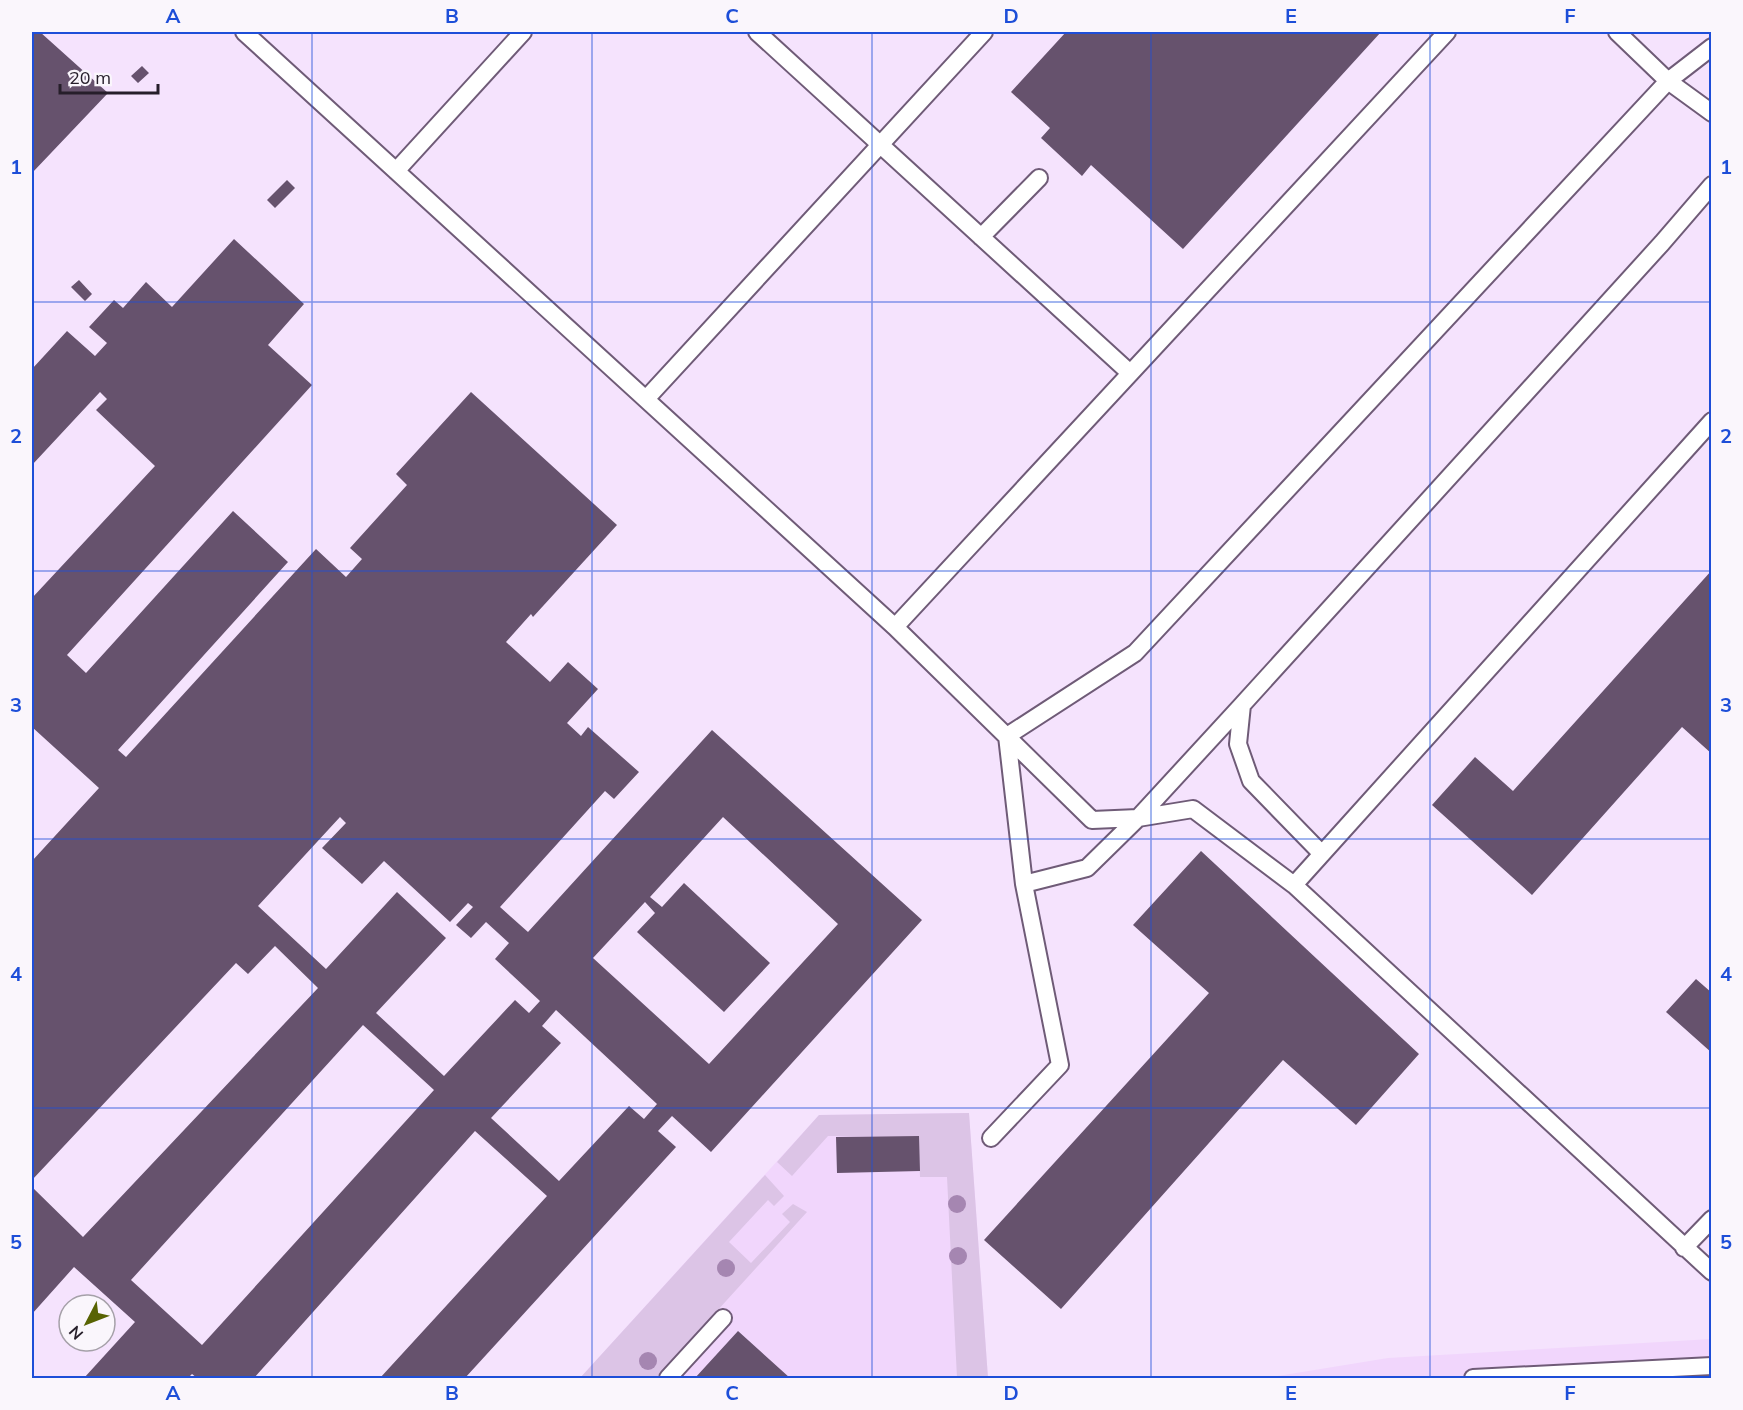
<svg xmlns="http://www.w3.org/2000/svg" width="1743" height="1410" font-family="Mulish,sans-serif">
<rect width="100%" height="100%" fill="#f5e3fd"/>
<path fill="#f1d6fc" d="M 969,1113 L 988,1378 L 580,1378 L 819,1115 Z
M 1711,1339 L 1711,1378 L 1266,1378 L 1388,1358 Z"/>
<path fill="#dcc4e6" d="M 969,1113 L 988,1378 L 957,1378 L 947,1177 L 920,1177 L 918,1136 L 828,1136 L 792,1176 L 777,1162 L 819,1115 Z
M 765,1175 L 784,1196 L 774,1206 L 768,1200 L 729,1242 L 751,1263 L 790,1222 L 782,1214 L 793,1204 L 807,1212 L 656,1378 L 580,1378 Z"/>
<path fill="#66526d" fill-rule="evenodd" d="M 32,32 L 40,32 L 108,93 L 32,173 Z
M 1066,32 L 1381,32 L 1183,249 L 1091,165 L 1082,176 L 1041,138 L 1050,128 L 1011,92 Z
M 142,66 L 149,73 L 138,83 L 131,76 Z
M 287,180 L 295,188 L 275,208 L 267,200 Z
M 234,239 L 304,304 L 268,345 L 312,385 L 67,655 L 86,673 L 233,511 L 288,562 L 118,750 L 126,757 L 316,549 L 346,577 L 362,559 L 350,548 L 407,485 L 396,474 L 471,392 L 617,525 L 533,617 L 531,614 L 506,642 L 550,682 L 568,662 L 598,689 L 567,723 L 581,736 L 588,727 L 639,772 L 614,799 L 605,791 L 500,907 L 528,932 L 712,730 L 922,920 L 711,1152 L 672,1116 L 658,1131 L 676,1147 L 465,1378 L 380,1378 L 547,1196 L 475,1131 L 254,1378 L 197,1378 L 192,1374 L 188,1378 L 84,1378 L 135,1322 L 74,1267 L 32,1314 L 32,1187 L 83,1237 L 318,988 L 275,946 L 248,974 L 236,963 L 32,1180 L 32,861 L 99,788 L 32,727 L 32,598 L 155,466 L 96,410 L 107,399 L 100,392 L 32,465 L 32,369 L 67,331 L 95,356 L 107,343 L 89,327 L 114,300 L 123,308 L 146,282 L 172,307 ZM 340,817 L 346,823 L 322,848 L 362,884 L 384,861 L 450,922 L 468,903 L 473,907 L 456,925 L 471,938 L 486,922 L 509,943 L 495,959 L 540,1001 L 529,1013 L 515,1000 L 444,1076 L 376,1013 L 446,938 L 397,892 L 326,969 L 258,906 ZM 723,817 L 838,924 L 709,1064 L 593,958 L 645,902 L 655,913 L 637,932 L 724,1012 L 770,963 L 684,883 L 662,907 L 650,897 ZM 556,1010 L 657,1104 L 644,1119 L 629,1106 L 559,1181 L 491,1118 L 561,1043 L 542,1026 ZM 363,1025 L 434,1090 L 202,1345 L 131,1280 Z
M 79,280 L 92,294 L 85,301 L 71,287 Z
M 1712,570 L 1712,754 L 1682,727 L 1532,895 L 1432,805 L 1475,757 L 1513,791 Z
M 1201,851 L 1419,1054 L 1356,1125 L 1283,1060 L 1061,1309 L 984,1240 L 1209,993 L 1133,925 Z
M 1696,979 L 1712,993 L 1712,1053 L 1666,1012 Z
M 919,1136 L 920,1171 L 837,1173 L 836,1137 Z
M 738,1331 L 790,1378 L 695,1378 Z"/>
<g fill="none" stroke-linecap="round" stroke-linejoin="round">
<defs>
<path id="lane" d="M 244,32 L 895,627 L 1092,820 L 1138,818 L 1193,809 L 1294,885
M 757,32 L 1130,373
M 1617,32 L 1668,81 L 1712,113
M 396,171 L 523,32
M 981,237 L 1039,178
M 646,399 L 984,32
M 1712,421 L 1294,885 L 1712,1272
M 895,627 L 1447,32
M 1322,854 L 1251,781 L 1238,744 L 1242,705 L 1662,243 L 1712,185
M 1024,884 L 1087,868 L 1138,818 L 1242,705
M 991,1138 L 1060,1065 L 1024,884 L 1007,736 L 1135,653 L 1668,81 L 1712,47
M 1684,1248 L 1712,1219
M 668,1378 L 723,1318
M 1473,1378 L 1712,1366"/>
</defs>
<use href="#lane" stroke="#6f5b77" stroke-width="20"/>
<use href="#lane" stroke="#fff" stroke-width="16"/>
</g>
<g fill="#a586b1">
<circle cx="957" cy="1204" r="9"/>
<circle cx="958" cy="1256" r="9"/>
<circle cx="726" cy="1268" r="9"/>
<circle cx="648" cy="1361" r="9"/>
</g>
<path fill="none" stroke="#1d4ed8" stroke-width="1.5" stroke-opacity="0.55" d="M 312,32 L 312,1378M 592,32 L 592,1378M 872,32 L 872,1378M 1151,32 L 1151,1378M 1430,32 L 1430,1378M 32,302 L 1712,302M 32,571 L 1712,571M 32,839 L 1712,839M 32,1108 L 1712,1108"/>
<rect width="1743" height="1410" fill="none" stroke="#faf6fc" stroke-width="66"/>
<g transform="translate(87 1323) rotate(228)"><circle r="28" fill="#faf6fc" stroke="#a5a0a8" stroke-width="1.5"/>
<path d="M0-4.5L10 22L0 15L-10 22Z" fill="#586303"/>
<text y="-9" font-size="16" font-weight="bold" text-anchor="middle" fill="#261e2a">N</text>
</g>
<path d="M60 84v9h98v-9" fill="none" stroke="#261e2a" stroke-width="3"/>
<text x="69" y="84" font-size="18" fill="#261e2a" stroke="#faf6fc" stroke-width="4.5" paint-order="stroke">20 m</text>
<rect x="33" y="33" width="1677" height="1344" fill="none" stroke="#1d4ed8" stroke-width="2"/>
<g font-size="20" text-anchor="middle" font-weight="bold" fill="#1d4ed8">
<text x="173" y="23">A</text>
<text x="452" y="23">B</text>
<text x="732" y="23">C</text>
<text x="1011" y="23">D</text>
<text x="1291" y="23">E</text>
<text x="1570" y="23">F</text>
<text x="16" y="174">1</text>
<text x="1726" y="174">1</text>
<text x="16" y="443">2</text>
<text x="1726" y="443">2</text>
<text x="16" y="712">3</text>
<text x="1726" y="712">3</text>
<text x="16" y="981">4</text>
<text x="1726" y="981">4</text>
<text x="16" y="1249">5</text>
<text x="1726" y="1249">5</text>
<text x="173" y="1400">A</text>
<text x="452" y="1400">B</text>
<text x="732" y="1400">C</text>
<text x="1011" y="1400">D</text>
<text x="1291" y="1400">E</text>
<text x="1570" y="1400">F</text>
</g>
</svg>
